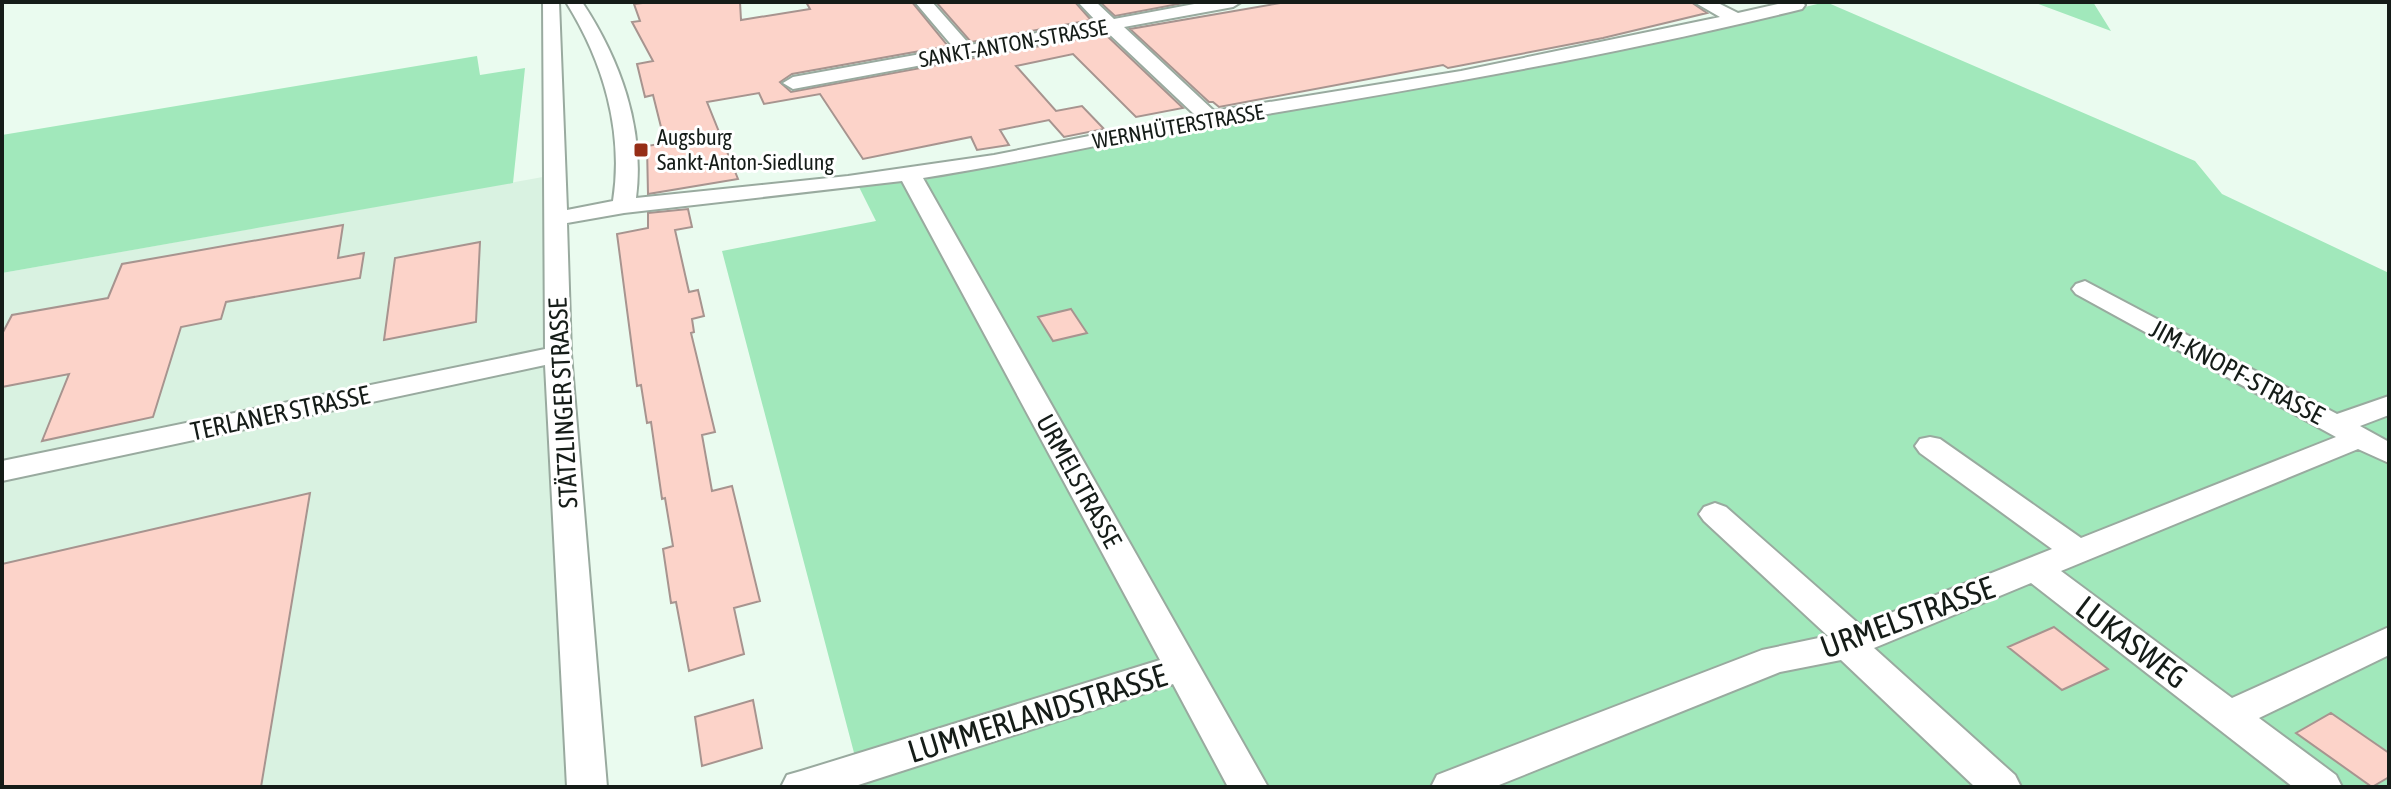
<svg xmlns="http://www.w3.org/2000/svg" width="2391" height="789" font-family="'Asap Condensed',sans-serif">
<rect width="100%" height="100%" fill="#eafbef"/>
<path fill="#d9f2e1" d="M 554,175 L 587,787 L 2,787 L 2,273 Z"/>
<path fill="#a1e8bb" d="M 1826,2 L 2195,161 L 2222,194 L 2389,273 L 2389,787 L 863,787 L 722,251 L 876,221 L 859,187 L 997,166 L 1214,122 L 1493,75 L 1626,49 Z
M 2033,2 L 2093,2 L 2111,31 Z
M 477,56 L 480,75 L 525,68 L 513,183 L 2,273 L 2,135 Z"/>
<path fill="#fcd3c9" stroke="#a7948f" stroke-width="2" d="M 651,2 L 740,2 L 741,20 L 810,9 L 806,2 L 912,2 L 948,46 L 792,74 L 780,82 L 791,92 L 1105,34 L 1183,108 L 1136,117 L 1073,54 L 1016,66 L 1056,111 L 1082,106 L 1104,129 L 1064,137 L 1049,120 L 1000,130 L 1009,145 L 977,150 L 971,137 L 863,159 L 820,94 L 764,104 L 759,93 L 707,102 L 738,179 L 648,194 L 647,146 L 665,143 L 653,95 L 645,97 L 637,64 L 653,61 L 632,22 L 640,21 L 634,4 Z
M 936,2 L 1075,2 L 1091,20 L 971,42 Z
M 1100,2 L 1189,2 L 1115,16 Z
M 1286,2 L 1691,2 L 1707,13 L 1603,38 L 1448,68 L 1443,65 L 1219,107 L 1213,102 L 1209,102 L 1130,29 Z
M 688,209 L 692,227 L 675,230 L 689,292 L 698,290 L 704,316 L 692,319 L 694,332 L 691,333 L 715,432 L 702,435 L 712,491 L 732,486 L 760,601 L 734,608 L 744,654 L 689,671 L 676,602 L 671,603 L 663,549 L 673,546 L 665,498 L 662,499 L 651,422 L 647,423 L 641,385 L 637,386 L 617,234 L 648,228 L 648,213 Z
M 343,225 L 338,258 L 364,253 L 360,278 L 226,302 L 221,319 L 181,327 L 153,417 L 42,441 L 69,374 L 2,387 L 2,334 L 12,315 L 108,298 L 122,264 Z
M 480,242 L 476,322 L 384,340 L 395,258 Z
M 1071,309 L 1087,333 L 1053,341 L 1038,317 Z
M 310,493 L 261,787 L 2,787 L 2,564 Z
M 2054,627 L 2108,669 L 2062,690 L 2008,647 Z
M 753,700 L 762,748 L 702,766 L 695,717 Z
M 2331,713 L 2389,753 L 2389,777 L 2372,787 L 2296,733 Z"/>
<g fill="none" stroke-linecap="round" stroke-linejoin="round">
<defs>
<path id="street" d="M 543,2 L 559,2 L 567,210 L 613,201 C 624,131 603,61 566,2 L 582,2 C 620,59 645,128 636,198 L 848,176 L 994,155 L 1195,115 L 1106,31 L 793,89 L 783,83 L 793,77 L 954,48 L 915,2 L 932,2 L 970,45 L 1097,22 L 1078,2 L 1096,2 L 1114,19 L 1205,2 L 1241,2 L 1233,7 L 1124,27 L 1214,111 L 1461,71 L 1720,17 L 1694,2 L 1716,2 L 1738,13 L 1787,2 L 1802,2 L 1805,5 L 1802,9 C 1608,57 1411,90 1214,123 C 1117,140 1021,163 923,178 L 1268,787 L 1228,787 L 1173,684 L 852,787 L 781,787 L 787,775 L 801,771 L 1160,660 L 902,181 L 624,213 L 567,223 L 571,354 L 607,787 L 567,787 L 545,365 L 2,481 L 2,461 L 545,349 Z
M 2085,281 L 2337,414 L 2389,396 L 2389,415 L 2360,426 L 2389,442 L 2389,463 L 2358,449 L 2061,571 L 2232,698 L 2389,627 L 2389,655 L 2259,718 L 2336,775 L 2342,787 L 2293,787 L 2031,583 L 1874,648 L 2015,775 L 2021,787 L 1975,787 L 1841,660 L 1780,672 L 1494,787 L 1431,787 L 1437,775 L 1762,650 L 1828,636 L 1704,521 L 1699,514 L 1704,507 L 1715,503 L 1726,507 L 1860,625 L 2052,549 L 1920,453 L 1915,446 L 1920,439 L 1930,437 L 1940,439 L 2081,538 L 2336,437 L 2076,294 L 2072,289 L 2076,284 Z"/>
</defs>
<use href="#street" stroke="#99aa9f" stroke-width="4"/>
<use href="#street" fill="#fff" fill-rule="evenodd"/>
</g>
<rect fill="#962e17" stroke="#fff" stroke-width="3" x="633" y="142" width="16" height="16" rx="4"/>
<g text-anchor="middle" dominant-baseline="central" stroke-width="6" stroke-linejoin="round" paint-order="stroke">
<g font-size="22" fill="#151c18" stroke="#fff">
<text transform="translate(1013 43) rotate(-10)">SANKT-ANTON-STRASSE</text>
<text transform="translate(1178 126) rotate(-10)">WERNHÜTERSTRASSE</text>
</g>
<g font-size="22" fill="#151c18" stroke="#fff" text-anchor="start">
<text x="657" y="137">Augsburg<tspan x="657" dy="25">Sankt-Anton-Siedlung</tspan></text>
</g>
<g font-size="26" fill="#151c18" stroke="#fff">
<text transform="translate(2237 372) rotate(28)">JIM-KNOPF-STRASSE</text>
<text transform="translate(563 403) rotate(-93)">STÄTZLINGER STRASSE</text>
<text transform="translate(280 413) rotate(-12)">TERLANER STRASSE</text>
<text transform="translate(1079 481) rotate(61)">URMELSTRASSE</text>
</g>
<g font-size="32" fill="#151c18" stroke="#fff">
<text transform="translate(1907 617) rotate(-20)">URMELSTRASSE</text>
<text transform="translate(2132 642) rotate(37)">LUKASWEG</text>
<text transform="translate(1037 713) rotate(-17)">LUMMERLANDSTRASSE</text>
</g>
</g>
<rect width="2391" height="789" fill="none" stroke="#151c18" stroke-width="8"/>
</svg>
